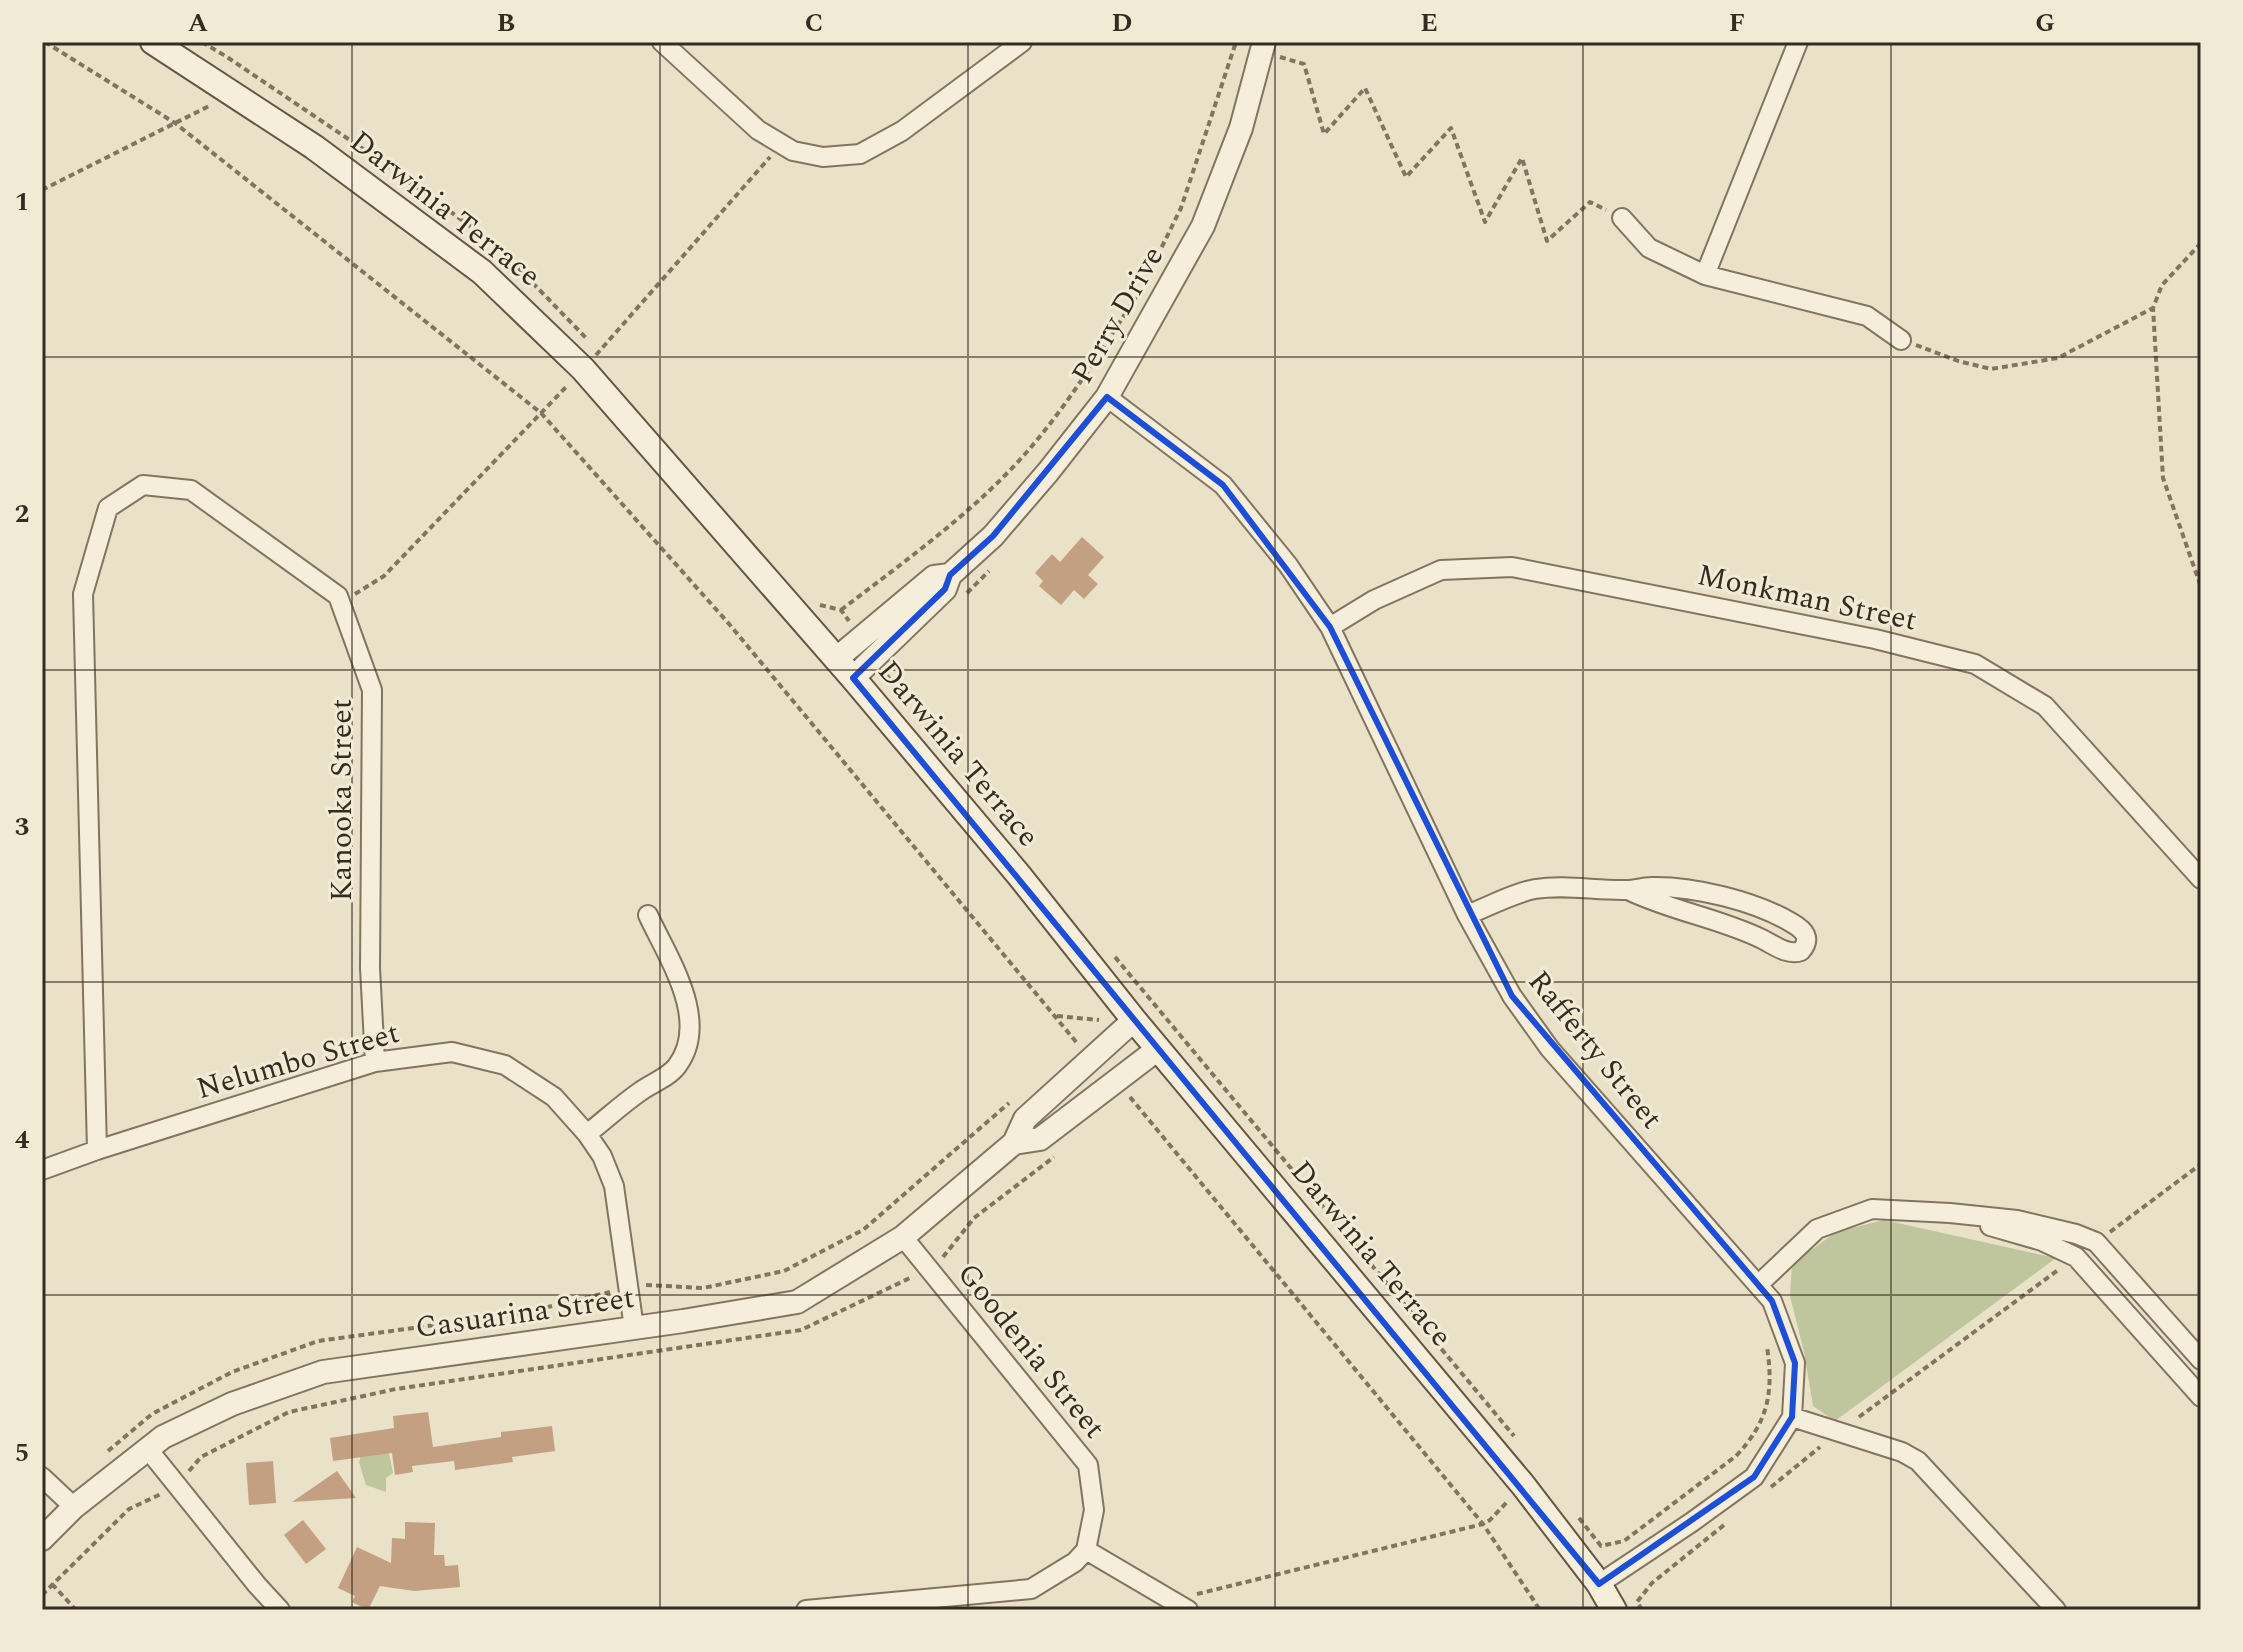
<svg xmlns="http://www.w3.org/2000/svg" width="2243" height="1652" font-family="Spectral,serif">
<rect width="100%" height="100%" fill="#e9e1c8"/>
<path fill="#bfc69d" d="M 1884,1220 L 2056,1258 L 1835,1421 L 1813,1406 L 1804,1352 L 1790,1296 L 1792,1264 L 1836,1232 Z
M 362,1452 L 389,1453 L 393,1473 L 386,1478 L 386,1492 L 366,1485 L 359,1462 Z"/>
<path fill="#c3a082" d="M 1082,537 L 1104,557 L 1088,575 L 1098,584 L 1084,599 L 1074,590 L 1061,605 L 1039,586 L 1043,581 L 1035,573 L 1052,554 L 1060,562 Z
M 428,1412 L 433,1447 L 501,1437 L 501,1432 L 552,1426 L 555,1451 L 512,1457 L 513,1462 L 455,1470 L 454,1461 L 412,1466 L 413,1472 L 395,1475 L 392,1453 L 333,1461 L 330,1438 L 394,1428 L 393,1416 Z
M 273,1461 L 276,1503 L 249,1505 L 246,1463 Z
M 337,1471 L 356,1498 L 292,1502 Z
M 303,1520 L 326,1549 L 306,1564 L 284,1535 Z
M 405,1522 L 435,1523 L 434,1555 L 444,1555 L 445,1566 L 458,1565 L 460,1587 L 414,1591 L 380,1586 L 368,1610 L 352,1602 L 355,1596 L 338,1588 L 357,1547 L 391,1563 L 392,1538 L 405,1539 Z"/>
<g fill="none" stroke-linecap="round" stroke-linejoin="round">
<defs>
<path id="minor" d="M 662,42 L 758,130 L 793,151 L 823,157 L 860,154 L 902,131 L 1022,42
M 1622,218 L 1649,248 L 1705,275 L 1867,316 L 1901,340
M 1705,275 L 1798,42
M 1107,397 L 1223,485 L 1288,565 L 1330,627 L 1467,915 L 1512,996 L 1550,1049 L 1772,1301 L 1795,1363 L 1792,1417 L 1754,1477 L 1692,1522 L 1599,1584
M 1330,627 L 1374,600 L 1441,570 L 1512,567 L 1875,639 L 1975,664 L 2045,706 L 2201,879
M 1467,915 C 1488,907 1513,893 1535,889 C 1566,884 1596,891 1627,890 C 1635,890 1643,887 1651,887 C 1694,886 1755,901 1792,923 C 1804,930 1812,938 1801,951 C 1788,956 1774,945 1762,939 C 1719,918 1671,911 1628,890
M 587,1134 C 605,1120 622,1104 641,1091 C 652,1083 669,1077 677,1066 C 711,1021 668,958 648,915
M 97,1150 L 83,594 L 108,508 L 143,485 L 191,490 L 338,596 L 372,690 L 370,968 L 375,1062
M 42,1170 L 97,1150 L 375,1062 L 452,1052 L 505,1065 L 554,1097 L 587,1134 L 602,1156 L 614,1186 L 634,1328
M 1990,1226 L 2042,1241 L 2076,1257 L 2201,1397
M 1759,1284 L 1817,1229 L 1872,1209 L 1950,1213 L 2017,1220 L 2076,1234 L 2096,1242 L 2201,1360
M 1792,1417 L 1902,1452 L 1918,1461 L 2056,1610
M 147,1448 L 257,1585 L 280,1610
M 42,1477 L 74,1507
M 1086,1550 L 1188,1610
M 806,1610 L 1031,1589 L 1075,1562 L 1086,1550 L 1094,1510 L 1088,1465 L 903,1237"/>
<path id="tertiary" d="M 836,659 L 934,577 L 950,575
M 853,678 L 945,589 L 950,575 L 993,536 L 1048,472 L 1107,397 L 1203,226 L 1241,128 L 1264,42
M 1014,1143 L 1040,1139 L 1158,1049
M 42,1539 L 74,1507 L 163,1437 L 232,1404 L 323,1372 L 683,1321 L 797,1302 L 903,1237 L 1014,1143 L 1025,1119 L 1134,1020"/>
<path id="secondary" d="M 153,42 L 314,147 L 482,272 L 583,369 L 853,678 L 1018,874 L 1134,1020 L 1523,1485 L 1599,1584 L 1614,1610"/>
</defs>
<use href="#minor" stroke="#83745f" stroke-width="22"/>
<use href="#tertiary" stroke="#83745f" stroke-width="26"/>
<use href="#secondary" stroke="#655542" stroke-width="28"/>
<path stroke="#83745f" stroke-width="4" stroke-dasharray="6 4" stroke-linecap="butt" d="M 45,42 L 175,123 L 541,413 L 730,625 L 1077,1043
M 202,42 L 227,57 L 363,149 L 494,243 L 588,340
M 1280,57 L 1304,64 L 1324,134 L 1365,88 L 1406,177 L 1451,128 L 1485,222 L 1522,158 L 1547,241 L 1590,202 L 1606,210
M 42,190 L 211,105
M 2201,243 L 2162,285 L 2153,308 L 2163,478 L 2201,587
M 1144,283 L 1181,208 L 1236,42
M 1916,345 L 1958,361 L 1991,369 L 2058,358 L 2153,308
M 596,355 L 770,157
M 967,593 L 989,571
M 355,594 L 384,576 L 568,385
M 820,605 L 841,610 L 849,621
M 841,610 C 901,564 963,520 1015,465 C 1062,415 1098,355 1136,297
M 886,674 L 908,706
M 1115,957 L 1514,1436
M 1057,1016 L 1099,1020
M 1130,1097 L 1483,1524 L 1540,1610
M 2110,1232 L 2201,1164
M 943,1257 L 974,1218 L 1054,1157
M 646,1285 L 703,1288 L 784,1271 L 863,1230 L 1009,1103
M 1859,1417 L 2058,1270
M 108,1451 L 152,1414 L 232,1372 L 318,1341 L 523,1313 L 610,1292
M 189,1471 L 201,1457 L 289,1412 L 396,1389 L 801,1330 L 912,1277
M 1771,1487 L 1820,1447
M 1579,1518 L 1601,1546 L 1624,1541 L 1736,1456 C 1768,1422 1774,1393 1767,1347
M 52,1584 L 76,1610
M 1197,1594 L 1483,1524 L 1490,1520 L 1507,1502
M 42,1595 L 129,1509 L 161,1494
M 1642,1610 L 1637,1602 L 1652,1583 L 1724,1525"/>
<use href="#minor" stroke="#f5eeda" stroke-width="18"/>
<use href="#tertiary" stroke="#f5eeda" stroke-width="22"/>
<use href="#secondary" stroke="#f5eeda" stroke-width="24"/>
</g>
<path fill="none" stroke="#1d4ed8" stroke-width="6" stroke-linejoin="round" d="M 1107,397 L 1223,485 L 1330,627 L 1512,996 L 1772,1301 L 1795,1363 L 1792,1417 L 1754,1477 L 1599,1584 L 853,678 L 945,589 L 950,575 L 993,536 Z"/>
<path fill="none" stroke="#352c21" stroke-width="2" stroke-opacity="0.55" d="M 352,42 L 352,1610M 660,42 L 660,1610M 968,42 L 968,1610M 1275,42 L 1275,1610M 1583,42 L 1583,1610M 1891,42 L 1891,1610M 42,357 L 2201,357M 42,670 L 2201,670M 42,982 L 2201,982M 42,1295 L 2201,1295"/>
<g text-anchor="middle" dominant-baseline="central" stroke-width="6" stroke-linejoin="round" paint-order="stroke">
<g font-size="30" fill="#352c21" stroke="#f1ebd6">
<text transform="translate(445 209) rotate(38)">Darwinia Terrace</text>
<text transform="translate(1118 315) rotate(-60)">Perry Drive</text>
<text transform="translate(1807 598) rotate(12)">Monkman Street</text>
<text transform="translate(958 754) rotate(50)">Darwinia Terrace</text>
<text transform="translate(342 800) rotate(-90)">Kanooka Street</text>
<text transform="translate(1595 1050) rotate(51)">Rafferty Street</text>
<text transform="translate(298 1061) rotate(-16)">Nelumbo Street</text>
<text transform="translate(1371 1254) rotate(50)">Darwinia Terrace</text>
<text transform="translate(525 1313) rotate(-8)">Casuarina Street</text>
<text transform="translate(1031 1351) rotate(51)">Goodenia Street</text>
</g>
</g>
<rect width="2243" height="1652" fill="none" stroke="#f1ebd6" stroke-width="88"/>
<rect x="44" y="44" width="2155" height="1564" fill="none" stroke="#352c21" stroke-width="3"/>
<g font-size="26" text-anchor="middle" font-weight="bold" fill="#352c21">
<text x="198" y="31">A</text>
<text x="506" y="31">B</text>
<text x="814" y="31">C</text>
<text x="1122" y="31">D</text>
<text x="1429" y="31">E</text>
<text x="1737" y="31">F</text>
<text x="2045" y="31">G</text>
<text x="22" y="210">1</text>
<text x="22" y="522">2</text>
<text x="22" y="835">3</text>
<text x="22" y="1148">4</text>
<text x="22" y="1461">5</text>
</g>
</svg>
